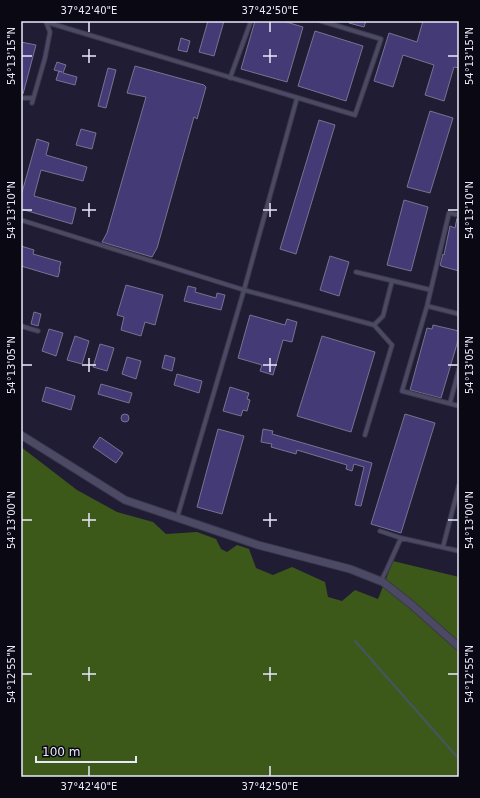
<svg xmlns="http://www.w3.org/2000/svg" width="480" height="798" font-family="'DejaVu Sans',sans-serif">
<rect width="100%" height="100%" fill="#201c34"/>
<path fill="#3d5919" d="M 21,447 L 77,490 L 117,512 L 153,522 L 166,534 L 197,532 L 216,539 L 221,549 L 227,552 L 237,545 L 249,549 L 256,568 L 273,575 L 292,567 L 325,582 L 328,597 L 342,601 L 355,590 L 378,599 L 393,561 L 459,577 L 459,777 L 21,777 Z"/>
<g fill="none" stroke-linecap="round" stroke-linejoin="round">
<path stroke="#465561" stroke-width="2" d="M 355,641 L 459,759"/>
</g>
<path fill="#443a75" stroke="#767490" d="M 208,21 L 224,21 L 214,56 L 199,52 Z
M 255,21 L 283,21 L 303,27 L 287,82 L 241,69 Z
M 349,21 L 366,21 L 364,27 L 349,23 Z
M 423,21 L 459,21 L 459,68 L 454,67 L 444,101 L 425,95 L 434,65 L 403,55 L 393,87 L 374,81 L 389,33 L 417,42 Z
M 315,31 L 363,46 L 346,101 L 298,86 Z
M 181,38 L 190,41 L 187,52 L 178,50 Z
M 21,42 L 36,45 L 23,94 L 21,94 Z
M 57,62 L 66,65 L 63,73 L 77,77 L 75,85 L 56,80 L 59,71 L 62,72 L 54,70 Z
M 135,66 L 204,85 L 206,87 L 197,119 L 194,117 L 157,248 L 152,257 L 102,242 L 107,233 L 146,97 L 127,93 Z
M 108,68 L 116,70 L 106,108 L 98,106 Z
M 430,111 L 453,118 L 430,193 L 407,187 Z
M 319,120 L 335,125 L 296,254 L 280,249 Z
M 81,129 L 96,133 L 92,149 L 76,145 Z
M 37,139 L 49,143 L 46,155 L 87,167 L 83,181 L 41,170 L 34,196 L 76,208 L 72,224 L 21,209 L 21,196 Z
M 404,200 L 428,207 L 411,271 L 387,265 Z
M 457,218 L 459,218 L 459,271 L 441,266 L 441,265 L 440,265 L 443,254 L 444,255 L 450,226 L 455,228 Z
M 21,246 L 34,250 L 33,254 L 61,262 L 59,269 L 60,269 L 58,277 L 21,266 Z
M 330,256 L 349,262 L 339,296 L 320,290 Z
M 126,285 L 163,295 L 155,325 L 145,322 L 141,336 L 121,330 L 124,317 L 117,315 Z
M 188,286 L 196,288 L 195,292 L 216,298 L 217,293 L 225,295 L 221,310 L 184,301 Z
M 34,312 L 41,314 L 38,326 L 31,324 Z
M 250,315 L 285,325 L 287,319 L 297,322 L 292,342 L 283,340 L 273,375 L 260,371 L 262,365 L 238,358 Z
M 433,325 L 459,331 L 459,337 L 441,398 L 410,390 L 427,328 L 432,329 Z
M 49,329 L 63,333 L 56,356 L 42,351 Z
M 75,336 L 89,341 L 82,364 L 67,360 Z
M 322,336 L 375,352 L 351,432 L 297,416 Z
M 100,344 L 114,348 L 107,371 L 93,367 Z
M 165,355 L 175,358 L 172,371 L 162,368 Z
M 127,357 L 141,361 L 136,379 L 122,374 Z
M 177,374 L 202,381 L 199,393 L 174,385 Z
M 101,384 L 132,393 L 129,403 L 98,394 Z
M 46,387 L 75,396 L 71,410 L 42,401 Z
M 230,387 L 249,393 L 247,399 L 250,400 L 247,411 L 243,410 L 241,416 L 223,411 Z
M121 418a4 4 0 1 1 8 0a4 4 0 1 1-8 0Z
M 405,414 L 435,423 L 401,533 L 371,524 Z
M 218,429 L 244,436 L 222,514 L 197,507 Z
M 263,429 L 273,431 L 272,434 L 372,463 L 361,506 L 355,505 L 364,467 L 354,464 L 352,471 L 346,469 L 347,465 L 297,450 L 296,454 L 271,447 L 272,444 L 261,442 Z
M 100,437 L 123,453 L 116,463 L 93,447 Z"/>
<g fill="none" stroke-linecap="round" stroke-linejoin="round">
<defs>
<path id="service" d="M 46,22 L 355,115 L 381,39 L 321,21
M 230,78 L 251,21
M 21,98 L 33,98
M 32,103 L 45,58 L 50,32 L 46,22
M 459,215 L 449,213 L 427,306 L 402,391 L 459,406
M 21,220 L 244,290 L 374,325 L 392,345 L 365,435
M 356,272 L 431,290
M 427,306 L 459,314
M 374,325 L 383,316 L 392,281
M 21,326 L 38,331
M 450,403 L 459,369
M 177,518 L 244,290 L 297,98
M 380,531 L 401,538 L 459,551
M 443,547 L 459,485
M 381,581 L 387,569 L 401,538"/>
<path id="minor" d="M 21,435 L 125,500 L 258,545 L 350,569 L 383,582 L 412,605 L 459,647"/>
</defs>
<use href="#service" stroke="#3b384c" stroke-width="5.5"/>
<use href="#minor" stroke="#3b384c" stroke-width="9"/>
<use href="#service" stroke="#4c4964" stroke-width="3.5"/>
<use href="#minor" stroke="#4c4964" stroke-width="7"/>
</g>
<path fill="none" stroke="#eae9fa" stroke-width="1.5" d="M 89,22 L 89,32M 270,22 L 270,32M 89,49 L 89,63M 270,49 L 270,63M 22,56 L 32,56M 82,56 L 96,56M 263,56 L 277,56M 448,56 L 458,56M 89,203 L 89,217M 270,203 L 270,217M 22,210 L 32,210M 82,210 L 96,210M 263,210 L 277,210M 448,210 L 458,210M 89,358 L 89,372M 270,358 L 270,372M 22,365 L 32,365M 82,365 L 96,365M 263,365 L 277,365M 448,365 L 458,365M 89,513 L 89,527M 270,513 L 270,527M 22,520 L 32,520M 82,520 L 96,520M 263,520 L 277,520M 448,520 L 458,520M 89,667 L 89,681M 270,667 L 270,681M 22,674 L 32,674M 82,674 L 96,674M 263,674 L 277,674M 448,674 L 458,674M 89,766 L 89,776M 270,766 L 270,776"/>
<rect width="480" height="798" fill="none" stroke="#0a0813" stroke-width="44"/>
<path d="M36 756v6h100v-6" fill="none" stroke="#eae9fa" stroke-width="2"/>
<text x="42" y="756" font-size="12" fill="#eae9fa" stroke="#0a0813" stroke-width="3" paint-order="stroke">100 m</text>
<rect x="22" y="22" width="436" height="754" fill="none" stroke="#eae9fa" stroke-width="1.5"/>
<g font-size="10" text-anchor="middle" fill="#eae9fa">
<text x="89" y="14">37°42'40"E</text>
<text x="270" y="14">37°42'50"E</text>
<text transform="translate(11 56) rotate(-90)" y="4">54°13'15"N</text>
<text transform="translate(469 56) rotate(-90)" y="4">54°13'15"N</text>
<text transform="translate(11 210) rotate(-90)" y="4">54°13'10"N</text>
<text transform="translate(469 210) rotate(-90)" y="4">54°13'10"N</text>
<text transform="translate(11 365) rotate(-90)" y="4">54°13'05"N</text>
<text transform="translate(469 365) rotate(-90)" y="4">54°13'05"N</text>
<text transform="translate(11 520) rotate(-90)" y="4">54°13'00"N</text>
<text transform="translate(469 520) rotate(-90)" y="4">54°13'00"N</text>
<text transform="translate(11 674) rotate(-90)" y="4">54°12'55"N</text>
<text transform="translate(469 674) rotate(-90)" y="4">54°12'55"N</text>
<text x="89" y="790">37°42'40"E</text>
<text x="270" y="790">37°42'50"E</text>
</g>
</svg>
